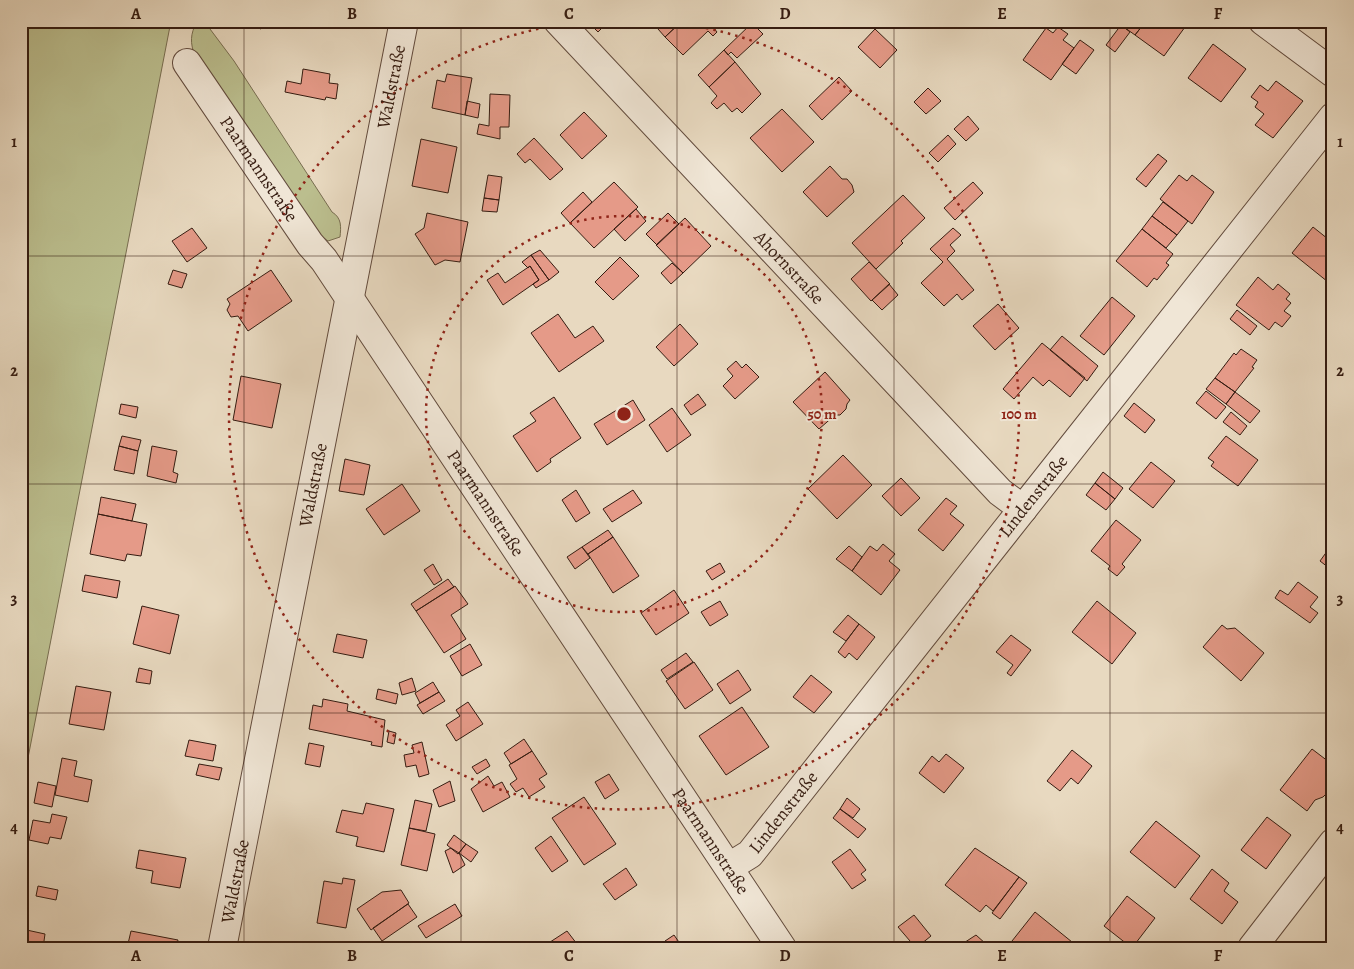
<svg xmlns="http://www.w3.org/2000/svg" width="1354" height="969" font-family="Alegreya,serif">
<rect width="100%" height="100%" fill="#e8d9c0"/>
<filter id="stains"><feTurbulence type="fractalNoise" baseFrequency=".004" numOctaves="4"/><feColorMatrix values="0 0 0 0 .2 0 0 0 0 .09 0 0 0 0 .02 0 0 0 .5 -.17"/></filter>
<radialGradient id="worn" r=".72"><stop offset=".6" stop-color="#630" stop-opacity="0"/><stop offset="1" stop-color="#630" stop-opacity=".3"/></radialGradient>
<path fill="#bbbe8e" stroke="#786d50" d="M 21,21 L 171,21 L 21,794 Z
M 197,21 L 204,21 L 234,61 L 332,212 C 342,218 341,227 340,237 L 328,241 L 312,229 L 195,57 C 190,42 190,35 197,21 Z"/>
<path fill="#e59a88" stroke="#351c11" d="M 257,21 L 279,21 L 260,29 Z
M 322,21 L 355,21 L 354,27 Z
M 595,21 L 609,21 L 598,32 L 591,25 Z
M 651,21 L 682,21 L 665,37 Z
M 682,21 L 719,21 L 713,27 L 717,32 L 713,36 L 708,31 L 683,55 L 665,37 Z
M 1123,21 L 1146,21 L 1135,35 L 1121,25 Z
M 1146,21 L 1177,21 L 1185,27 L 1164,56 L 1135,35 Z
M 752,23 L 763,34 L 737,58 L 731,52 L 728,55 L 724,50 Z
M 1121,25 L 1130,32 L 1115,52 L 1106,45 Z
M 1058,27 L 1068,34 L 1063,40 L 1074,48 L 1051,80 L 1023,60 L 1046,28 L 1053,33 Z
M 875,29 L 897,50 L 880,68 L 858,47 Z
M 1080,40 L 1094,50 L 1076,74 L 1062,64 Z
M 1213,44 L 1246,69 L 1221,102 L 1188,78 Z
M 724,50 L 735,62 L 709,87 L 698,75 Z
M 735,62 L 761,94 L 742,113 L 737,108 L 732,112 L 724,103 L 717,109 L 711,103 L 717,96 L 709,87 Z
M 303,69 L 330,74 L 329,83 L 338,84 L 336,99 L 326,97 L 325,100 L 285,92 L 287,81 L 301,84 Z
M 447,74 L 472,78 L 465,115 L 432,108 L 437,80 L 445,82 Z
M 839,77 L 852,91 L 822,120 L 809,106 Z
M 1276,81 L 1303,101 L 1273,138 L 1255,125 L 1264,114 L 1255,107 L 1258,102 L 1251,97 L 1260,85 L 1268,91 Z
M 928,88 L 941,101 L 926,114 L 914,102 Z
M 490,94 L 510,95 L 509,127 L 500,127 L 500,139 L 477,134 L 479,124 L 489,126 Z
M 467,101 L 480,104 L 478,118 L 465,115 Z
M 782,109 L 814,142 L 782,172 L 750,138 Z
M 584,112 L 607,136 L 582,159 L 560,135 Z
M 968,116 L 979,129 L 966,141 L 954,129 Z
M 948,135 L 956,144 L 938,162 L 929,153 Z
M 534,138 L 563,169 L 550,180 L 530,159 L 525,163 L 517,154 Z
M 421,139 L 457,147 L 448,193 L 412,186 Z
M 1158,154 L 1167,161 L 1146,187 L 1136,179 Z
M 830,166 L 842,179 L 847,179 L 852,185 L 854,192 L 827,217 L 803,192 Z
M 488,175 L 502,177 L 499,200 L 484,198 Z
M 1179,175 L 1187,181 L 1192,175 L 1214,192 L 1192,224 L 1160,199 Z
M 614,182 L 638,207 L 594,248 L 570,223 Z
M 973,182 L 983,193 L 955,220 L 944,208 Z
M 583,192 L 592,202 L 570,223 L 561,213 Z
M 903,195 L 925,218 L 901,241 L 903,243 L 876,269 L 852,243 Z
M 484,198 L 499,200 L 497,212 L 482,211 Z
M 1163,202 L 1188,221 L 1177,235 L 1152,216 Z
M 636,209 L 646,221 L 625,241 L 614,229 Z
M 427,213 L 468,222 L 460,262 L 445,260 L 435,265 L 415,234 L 424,228 Z
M 668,213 L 679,224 L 657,245 L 646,234 Z
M 1152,216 L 1177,235 L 1166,248 L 1142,229 Z
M 685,218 L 711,246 L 683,273 L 656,245 Z
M 1313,227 L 1333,243 L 1333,286 L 1292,253 Z
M 192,228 L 207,248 L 187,262 L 172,241 Z
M 953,228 L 961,235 L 950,245 L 955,251 L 947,259 L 974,290 L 962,300 L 957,294 L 944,306 L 921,283 L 943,262 L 930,249 Z
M 1142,229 L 1173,254 L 1166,263 L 1169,265 L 1157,280 L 1154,278 L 1147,287 L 1116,261 Z
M 540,250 L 559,272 L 549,280 L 531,255 Z
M 531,255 L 549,280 L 536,288 L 533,284 L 539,280 L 530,266 L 528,268 L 522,262 Z
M 620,257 L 639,276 L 613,300 L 595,282 Z
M 869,262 L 890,284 L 871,301 L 851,279 Z
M 672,263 L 683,273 L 671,284 L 661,273 Z
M 530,266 L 539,280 L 503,305 L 487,280 L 498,273 L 505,283 Z
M 173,270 L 187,274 L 182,288 L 168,284 Z
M 271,270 L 292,301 L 248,331 L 238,316 L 231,317 L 227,310 L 230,304 L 227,299 Z
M 1258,277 L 1273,290 L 1278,284 L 1290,294 L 1286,299 L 1291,303 L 1284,311 L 1291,316 L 1282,327 L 1275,322 L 1269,330 L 1236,305 Z
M 889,284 L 898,295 L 882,310 L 872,300 Z
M 1112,297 L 1135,316 L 1104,355 L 1080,336 Z
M 998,304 L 1019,328 L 995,350 L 973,326 Z
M 1237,310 L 1257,326 L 1250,335 L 1230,319 Z
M 558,314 L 575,338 L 593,326 L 604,341 L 559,372 L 531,333 Z
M 680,324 L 698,344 L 674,366 L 656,347 Z
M 1062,336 L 1098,366 L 1087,381 L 1050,350 Z
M 1042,343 L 1085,378 L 1070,397 L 1049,380 L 1043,386 L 1033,377 L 1014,399 L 1003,389 Z
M 1241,349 L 1257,360 L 1252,367 L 1254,368 L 1235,392 L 1215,378 L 1234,353 L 1236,355 Z
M 736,361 L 742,368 L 746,364 L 759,377 L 735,399 L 723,386 L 733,376 L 727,369 Z
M 825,372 L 850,400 L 847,404 L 846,409 L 840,415 L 835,415 L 819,429 L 793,402 Z
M 241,376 L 281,384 L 272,428 L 233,420 Z
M 1215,378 L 1235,392 L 1226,404 L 1206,389 Z
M 1206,391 L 1226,407 L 1216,419 L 1196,403 Z
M 1235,392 L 1260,411 L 1250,423 L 1226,404 Z
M 698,394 L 706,405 L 691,415 L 684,405 Z
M 554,397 L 581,438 L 550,459 L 551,462 L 537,472 L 513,436 L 536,421 L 530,413 Z
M 633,400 L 645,420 L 607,445 L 594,424 Z
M 1134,403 L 1155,420 L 1145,433 L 1124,416 Z
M 121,404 L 138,407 L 136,418 L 119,414 Z
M 672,408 L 691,435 L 667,452 L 649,425 Z
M 1231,412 L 1247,426 L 1240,435 L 1223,422 Z
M 122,436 L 141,440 L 138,451 L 119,446 Z
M 1226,436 L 1258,460 L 1238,486 L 1211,466 L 1214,462 L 1208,458 Z
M 119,446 L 138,451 L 134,474 L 114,470 Z
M 152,446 L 177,451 L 173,472 L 178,474 L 176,483 L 147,476 Z
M 843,455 L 872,485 L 837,519 L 808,489 Z
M 345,459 L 370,465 L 364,495 L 339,491 Z
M 1151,462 L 1175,481 L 1153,508 L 1129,489 Z
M 1103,472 L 1123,488 L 1115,499 L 1095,483 Z
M 901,478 L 920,498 L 901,516 L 882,496 Z
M 1095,483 L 1115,499 L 1106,510 L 1086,495 Z
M 402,484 L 420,511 L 384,535 L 366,509 Z
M 576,490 L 590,513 L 576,522 L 562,500 Z
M 633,490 L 642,503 L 612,522 L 603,509 Z
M 101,497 L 136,504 L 132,521 L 98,514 Z
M 946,498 L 957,506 L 950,514 L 964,525 L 943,551 L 918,530 Z
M 98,514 L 147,524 L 141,556 L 127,554 L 125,561 L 90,554 Z
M 1116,520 L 1141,540 L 1122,564 L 1125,567 L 1117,576 L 1108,569 L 1110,566 L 1091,551 Z
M 608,530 L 613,537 L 588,554 L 582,547 Z
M 613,537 L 639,576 L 613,593 L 588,554 Z
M 1333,543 L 1333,571 L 1320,561 Z
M 883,544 L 895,554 L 889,561 L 900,570 L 881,595 L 852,571 L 870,546 L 877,551 Z
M 849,546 L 862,557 L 852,571 L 836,559 Z
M 582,547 L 590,558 L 575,569 L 567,557 Z
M 720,563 L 725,572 L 712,580 L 706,571 Z
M 433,564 L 442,580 L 434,585 L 424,570 Z
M 85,575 L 120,581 L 117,598 L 82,591 Z
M 448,579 L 454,587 L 416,611 L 411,604 Z
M 1298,582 L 1318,597 L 1310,607 L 1318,613 L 1310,623 L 1275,598 L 1280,590 L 1288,595 Z
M 455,586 L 468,604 L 451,615 L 466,639 L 444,653 L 416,611 Z
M 674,590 L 689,613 L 656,635 L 641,613 Z
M 720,601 L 728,615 L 710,626 L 701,612 Z
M 1097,601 L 1136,633 L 1112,664 L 1072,632 Z
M 142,606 L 179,615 L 170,654 L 133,644 Z
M 848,615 L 859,624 L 846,641 L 833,632 Z
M 859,624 L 875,637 L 857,660 L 849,653 L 845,658 L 838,652 Z
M 1222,625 L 1227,629 L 1235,628 L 1264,653 L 1241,681 L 1203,647 Z
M 337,634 L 367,640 L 363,658 L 333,652 Z
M 1011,635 L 1031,650 L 1011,676 L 1007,673 L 1013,665 L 996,652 Z
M 470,644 L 482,665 L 462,676 L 450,656 Z
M 686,653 L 693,662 L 667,679 L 661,670 Z
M 694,662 L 713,690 L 685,709 L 666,681 Z
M 139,668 L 152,671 L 150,684 L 136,682 Z
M 738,670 L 751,690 L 730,704 L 717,684 Z
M 811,675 L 832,692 L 814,713 L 793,697 Z
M 412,678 L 416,691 L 402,695 L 399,683 Z
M 433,682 L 439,692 L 420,703 L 415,693 Z
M 76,686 L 111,692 L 104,730 L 69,724 Z
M 378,689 L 398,694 L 396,704 L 376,699 Z
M 439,692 L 445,701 L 423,714 L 417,705 Z
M 323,699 L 348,704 L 347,711 L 385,720 L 382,747 L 371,745 L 372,742 L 309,729 L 313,705 L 322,707 Z
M 468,702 L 483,724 L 456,741 L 446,725 L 460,716 L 456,710 Z
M 742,707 L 769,747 L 726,775 L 699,736 Z
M 389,731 L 396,733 L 394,744 L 387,742 Z
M 524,739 L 532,751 L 511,764 L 504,753 Z
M 189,740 L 216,745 L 213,761 L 185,756 Z
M 422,742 L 429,774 L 419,777 L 416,765 L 406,767 L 404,755 L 414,753 L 412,745 Z
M 309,743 L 324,746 L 320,767 L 305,764 Z
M 1312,749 L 1333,765 L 1333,778 L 1329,782 L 1328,792 L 1323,797 L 1315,800 L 1307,811 L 1280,790 Z
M 1072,750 L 1092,766 L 1078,784 L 1071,778 L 1060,791 L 1047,781 Z
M 532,751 L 547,774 L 539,779 L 545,787 L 529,797 L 523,788 L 516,792 L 510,784 L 517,779 L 509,765 Z
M 946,754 L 964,768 L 944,793 L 919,773 L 932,756 L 939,762 Z
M 62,758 L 77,761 L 74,776 L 92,780 L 88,802 L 55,795 Z
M 486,759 L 490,766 L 477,774 L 472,767 Z
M 199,764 L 222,768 L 219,780 L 196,775 Z
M 609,774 L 619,790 L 605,799 L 595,782 Z
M 488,776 L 494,786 L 502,782 L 510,797 L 483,812 L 471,789 Z
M 450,781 L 455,801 L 439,807 L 433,790 Z
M 38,782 L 56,786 L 52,807 L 34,803 Z
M 584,797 L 616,844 L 584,865 L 552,818 Z
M 847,798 L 860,809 L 853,818 L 840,809 Z
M 415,800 L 432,804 L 426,831 L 409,828 Z
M 366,803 L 394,809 L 384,852 L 356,846 L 358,837 L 336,832 L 342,810 L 363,814 Z
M 840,809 L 866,829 L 858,838 L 833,818 Z
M 52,814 L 67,817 L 61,839 L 50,837 L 48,844 L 29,840 L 33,820 L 50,823 Z
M 1267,817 L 1291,835 L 1266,869 L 1241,850 Z
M 1156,821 L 1200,856 L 1175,888 L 1130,852 Z
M 409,828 L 435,834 L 427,871 L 401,865 Z
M 454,835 L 466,844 L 458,854 L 447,845 Z
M 551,836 L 568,861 L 552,872 L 535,848 Z
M 466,844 L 478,852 L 471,862 L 459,853 Z
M 451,848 L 459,853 L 465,865 L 453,873 L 445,851 Z
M 975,848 L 1019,877 L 993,911 L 986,905 L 980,912 L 945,885 Z
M 850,849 L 866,870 L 861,874 L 866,880 L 852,889 L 832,862 Z
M 139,850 L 186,858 L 180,888 L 151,883 L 153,871 L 136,868 Z
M 626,868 L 637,885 L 615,900 L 603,884 Z
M 1212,869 L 1229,883 L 1224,891 L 1238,902 L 1222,924 L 1190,899 Z
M 1019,877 L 1027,883 L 1000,919 L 992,913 Z
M 343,878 L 355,880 L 346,928 L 317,923 L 324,881 L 342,884 Z
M 38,886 L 58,890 L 56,900 L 36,896 Z
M 401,890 L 409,903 L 371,930 L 357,909 L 382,892 Z
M 1127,896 L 1155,918 L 1132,948 L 1104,926 Z
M 408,904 L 417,917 L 382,941 L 373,928 Z
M 455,904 L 462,916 L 426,938 L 418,926 Z
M 1035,912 L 1072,942 L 1067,948 L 1021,948 L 1012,941 Z
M 914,915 L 931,936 L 916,948 L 898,927 Z
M 22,929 L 45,934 L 43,948 L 21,948 Z
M 131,931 L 178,940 L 176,948 L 127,948 Z
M 567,931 L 577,944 L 572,948 L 546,948 L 544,946 Z
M 674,935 L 683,948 L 669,948 L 665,941 Z
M 976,935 L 986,944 L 981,948 L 956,948 Z"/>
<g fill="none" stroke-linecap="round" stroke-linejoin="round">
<defs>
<g id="minor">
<path id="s1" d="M 558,21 L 1000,492 L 1023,509"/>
<path d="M 1263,21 L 1333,73"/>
<path id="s2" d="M 187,63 L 310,244 L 324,260 L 782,948"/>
<path id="s3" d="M 729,867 L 750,854 L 1333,117"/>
<path id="s4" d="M 222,948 L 404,21"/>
<path d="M 1252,948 L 1333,843"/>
</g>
</defs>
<use href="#minor" stroke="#624b3d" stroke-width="30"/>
<use href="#minor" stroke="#f0e6d6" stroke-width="28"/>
</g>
<path fill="none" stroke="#351c11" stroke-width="1" stroke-opacity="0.55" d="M 244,21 L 244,948M 461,21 L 461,948M 677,21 L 677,948M 894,21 L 894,948M 1110,21 L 1110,948M 21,256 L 1333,256M 21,484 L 1333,484M 21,713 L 1333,713"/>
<g fill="none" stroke="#8f2418" stroke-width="2.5" stroke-dasharray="2.5 5">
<circle cx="624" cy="414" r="198"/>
<path d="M669 22A395 395 0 1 1 579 22"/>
</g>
<g text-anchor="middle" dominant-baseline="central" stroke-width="4" stroke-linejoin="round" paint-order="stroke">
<g font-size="18" fill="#351c11" stroke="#f0e6d6">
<text stroke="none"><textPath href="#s4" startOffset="878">Waldstraße</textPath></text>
<text stroke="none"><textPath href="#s2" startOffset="128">Paarmannstraße</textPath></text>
<text stroke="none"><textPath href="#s1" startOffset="338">Ahornstraße</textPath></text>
<text stroke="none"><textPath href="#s4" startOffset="472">Waldstraße</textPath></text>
<text stroke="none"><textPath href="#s3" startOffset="481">Lindenstraße</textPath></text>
<text stroke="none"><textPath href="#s2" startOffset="532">Paarmannstraße</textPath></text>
<text stroke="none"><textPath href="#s3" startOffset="78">Lindenstraße</textPath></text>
<text stroke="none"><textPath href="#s2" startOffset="938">Paarmannstraße</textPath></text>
<text stroke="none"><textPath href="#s4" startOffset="68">Waldstraße</textPath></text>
</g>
</g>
<circle cx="624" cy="414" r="8" fill="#8f2418" stroke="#f0e6d6" stroke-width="2.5"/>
<g font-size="15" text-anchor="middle" font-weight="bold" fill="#8f2418" stroke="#f0e6d6" stroke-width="4" stroke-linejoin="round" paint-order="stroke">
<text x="822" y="419">50 m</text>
<text x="1019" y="419">100 m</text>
</g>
<rect width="1354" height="969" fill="none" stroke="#e8d9c0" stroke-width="55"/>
<rect x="28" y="28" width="1298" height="914" fill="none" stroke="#351c11" stroke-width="2"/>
<g font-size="16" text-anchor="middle" font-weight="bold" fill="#351c11">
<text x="136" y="19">A</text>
<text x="352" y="19">B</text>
<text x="569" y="19">C</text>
<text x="785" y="19">D</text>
<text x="1002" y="19">E</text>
<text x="1218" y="19">F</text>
<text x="14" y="147">1</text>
<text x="1340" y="147">1</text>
<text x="14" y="376">2</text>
<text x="1340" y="376">2</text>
<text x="14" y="604">3</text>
<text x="1340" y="604">3</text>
<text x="14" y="833">4</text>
<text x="1340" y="833">4</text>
<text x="136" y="961">A</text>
<text x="352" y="961">B</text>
<text x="569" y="961">C</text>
<text x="785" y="961">D</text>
<text x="1002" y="961">E</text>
<text x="1218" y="961">F</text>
</g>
<rect width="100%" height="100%" filter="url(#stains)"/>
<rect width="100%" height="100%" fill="url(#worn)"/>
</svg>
